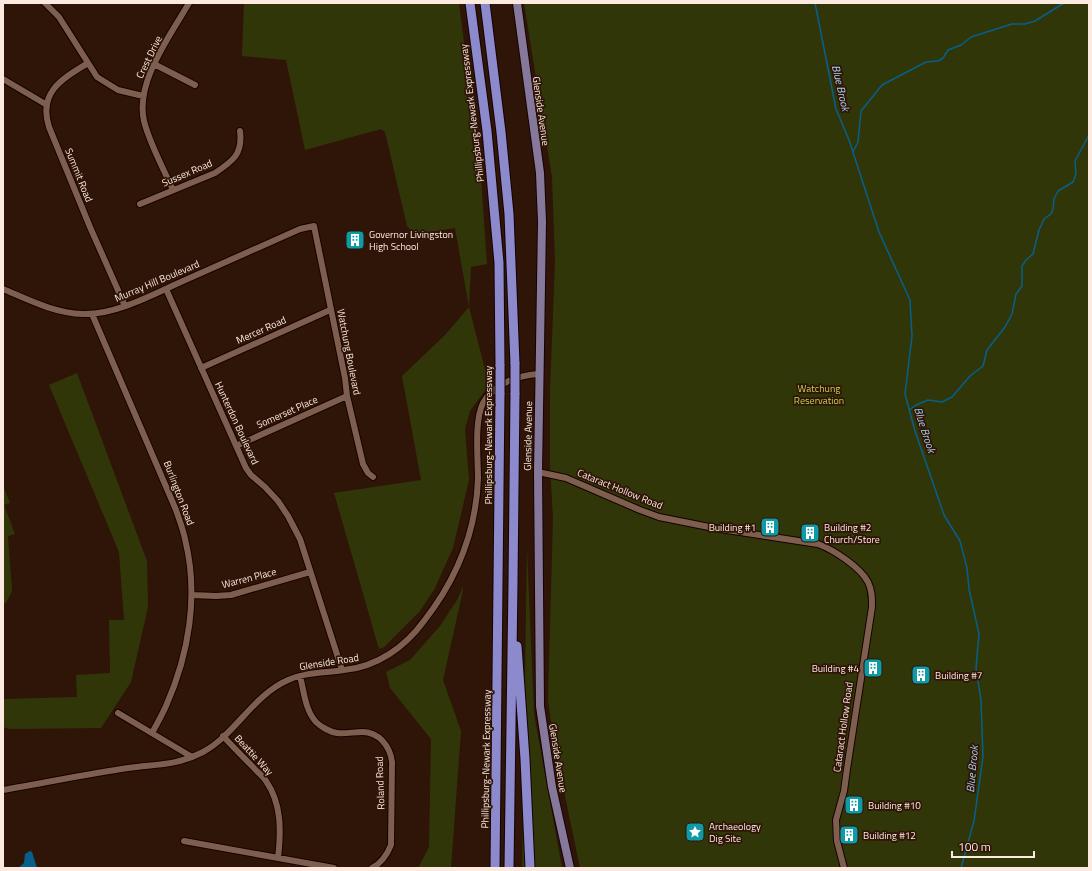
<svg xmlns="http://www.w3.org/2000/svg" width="1092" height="871" font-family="'Titillium Web',sans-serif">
<rect width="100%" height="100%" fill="#2f1508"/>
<path fill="#313609" d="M 244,3 L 459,3 L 481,178 L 487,264 L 471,267 L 469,307 L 489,385 L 470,411 L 465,429 L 469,480 L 453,548 L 435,588 L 420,611 L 384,647 L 379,649 L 334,493 L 421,480 L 402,376 L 445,335 L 469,307 L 455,228 L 417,234 L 415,232 L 413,233 L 407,226 L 385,132 L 381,129 L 305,150 L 286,60 L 242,56 Z
M 524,3 L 1089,3 L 1089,868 L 580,868 L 554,743 L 548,700 L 553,518 L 550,466 L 550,391 L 555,261 L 552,177 Z
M 77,373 L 147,561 L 148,607 L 131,682 L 101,728 L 10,729 L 3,727 L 3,699 L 77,697 L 76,675 L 110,673 L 109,620 L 124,620 L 119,552 L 49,385 Z
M 3,486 L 10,503 L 4,505 L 15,534 L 8,536 L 12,591 L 6,603 L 3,603 Z
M 527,548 L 534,714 L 562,868 L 522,868 Z
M 463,587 L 463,590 L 443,680 L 461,731 L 451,868 L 418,868 L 429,847 L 431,739 L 390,688 L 386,672 L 410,660 L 440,626 L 457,600 Z"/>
<path fill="#06608b" d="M 30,851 L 32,852 L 37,868 L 18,868 L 24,863 L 25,854 Z"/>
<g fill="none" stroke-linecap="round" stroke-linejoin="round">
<path stroke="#06608b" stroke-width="1.5" d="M 815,3 L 836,109 L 849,140 L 879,232 L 910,300 L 912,336 L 905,394 L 915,431 L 944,515 L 960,541 L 967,568 L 969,589 L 979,634 L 976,668 L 981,700 L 983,757 L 974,821 L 961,868
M 853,152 L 858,142 L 861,111 L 882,85 L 926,62 L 938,61 L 943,58 L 948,50 L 961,45 L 971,37 L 1012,24 L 1025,24 L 1035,21 L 1064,3
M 909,410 L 916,405 L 928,400 L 942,402 L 952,397 L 970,376 L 983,366 L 987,350 L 1005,327 L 1012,314 L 1016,294 L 1022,286 L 1022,266 L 1026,260 L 1033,254 L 1039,230 L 1044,219 L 1051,214 L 1053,209 L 1054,199 L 1058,191 L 1073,182 L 1076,174 L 1075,161 L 1089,135"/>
<defs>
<path id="minor" d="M 45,3 L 59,17 L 97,77 L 118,90 L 143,96
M 88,63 C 62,79 38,92 49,127 L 90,227 L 125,306
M 154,64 L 195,85
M 3,79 L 47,105
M 173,190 C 164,170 149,142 144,121 C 135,82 170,36 189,3
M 140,204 L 215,173 C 233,161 243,154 240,131
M 3,289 C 29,300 54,313 83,314 C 116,315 154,294 183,281 C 222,264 261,246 300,229 L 314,226 L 345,378 L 347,396 L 363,464 L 368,473 L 373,477
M 166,289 L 246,468 L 251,475 L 265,487 L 278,501 L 288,516 L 300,539 L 342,670
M 92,314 L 176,510 C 179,519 183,529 185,539 C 199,595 189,654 166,706 C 162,715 157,724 152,733
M 201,368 L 330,310
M 236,446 L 347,396
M 538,472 L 566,478 L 640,510 L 659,517 L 714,528 L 818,544 C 834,550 860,567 868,582 C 872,590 872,598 872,607 L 847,769 L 844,791 L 836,820 L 837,841 L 844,868
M 192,595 L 216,596 L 231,595 L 310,572
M 300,676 C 304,691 305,710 316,722 C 321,727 330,732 337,733 C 345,734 354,732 362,732 C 379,732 390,746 392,762 L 391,845 C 387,855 382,863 372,868
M 118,713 L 192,757
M 223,736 C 233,747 243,757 253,767 C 257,772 263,776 266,781 C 282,804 281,832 278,858
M 3,790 C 45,783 86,774 128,768 C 157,764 176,766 203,752 C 236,734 252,696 288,680 C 306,672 325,673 344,670 C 377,667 405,647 424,621 C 456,580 476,532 478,479 C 478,458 474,421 483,403 C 493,384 519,375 539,374
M 184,841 L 334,868"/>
<path id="major" d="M 517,3 L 540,173 L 542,222 L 538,472 L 540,706 L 552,787 L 570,868"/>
<path id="highway" d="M 470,3 L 487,131 L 499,263 L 500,366
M 485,3 L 501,132 L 509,214 L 515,364
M 517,646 L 525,759 L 530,868
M 495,868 L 500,393
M 509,868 L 513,583 L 515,393"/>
</defs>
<use href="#minor" stroke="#160200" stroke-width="8"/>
<use href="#major" stroke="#160200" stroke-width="10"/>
<use href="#highway" stroke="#160200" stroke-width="11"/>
<use href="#minor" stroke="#7e5e4f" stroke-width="6"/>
<use href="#major" stroke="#86789b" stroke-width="8"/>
<use href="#highway" stroke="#8c89cd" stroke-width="9"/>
<defs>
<path id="highway-bridge" d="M 500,393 L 500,366
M 515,393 L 515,364"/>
</defs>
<use href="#highway-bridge" stroke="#160200" stroke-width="11" stroke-linecap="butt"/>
<use href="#highway-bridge" stroke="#8c89cd" stroke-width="9"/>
</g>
<defs>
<symbol id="building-square" viewBox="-11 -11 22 22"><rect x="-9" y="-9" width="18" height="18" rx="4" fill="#0f9aa8" stroke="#2f1508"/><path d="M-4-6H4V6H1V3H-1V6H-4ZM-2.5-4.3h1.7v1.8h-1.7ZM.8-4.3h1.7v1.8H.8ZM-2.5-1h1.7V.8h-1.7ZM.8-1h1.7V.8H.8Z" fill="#fff"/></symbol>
<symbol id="sight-square" viewBox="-11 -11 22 22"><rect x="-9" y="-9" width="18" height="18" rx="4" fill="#0f9aa8" stroke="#2f1508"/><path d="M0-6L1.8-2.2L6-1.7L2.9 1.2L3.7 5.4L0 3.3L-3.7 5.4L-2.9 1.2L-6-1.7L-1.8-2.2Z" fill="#fff"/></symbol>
</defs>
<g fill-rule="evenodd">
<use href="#building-square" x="344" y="229" width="22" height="22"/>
<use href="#building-square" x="759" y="516" width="22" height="22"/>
<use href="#building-square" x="799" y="522" width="22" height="22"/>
<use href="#building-square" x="862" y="657" width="22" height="22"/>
<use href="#building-square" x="910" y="664" width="22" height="22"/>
<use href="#building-square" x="843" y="794" width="22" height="22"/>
<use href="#sight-square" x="684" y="821" width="22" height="22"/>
<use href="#building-square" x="838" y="824" width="22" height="22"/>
</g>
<g text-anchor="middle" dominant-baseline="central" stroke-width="3.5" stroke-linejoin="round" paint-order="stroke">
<g font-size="10" fill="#fce9e0" stroke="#2f1508">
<text transform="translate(149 57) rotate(-64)">Crest Drive</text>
<text transform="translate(541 111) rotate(82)">Glenside Avenue</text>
<text transform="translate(472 113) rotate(-97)">Phillipsburg-Newark Expressway</text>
<text transform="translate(187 173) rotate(-23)">Sussex Road</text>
<text transform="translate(79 175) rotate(68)">Summit Road</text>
<text transform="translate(157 281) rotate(-23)">Murray Hill Boulevard</text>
<text transform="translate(261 330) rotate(-24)">Mercer Road</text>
<text transform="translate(349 352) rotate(79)">Watchung Boulevard</text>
<text transform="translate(287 412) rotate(-24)">Somerset Place</text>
<text transform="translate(237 423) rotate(65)">Hunterdon Boulevard</text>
<text transform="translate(488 435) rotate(-90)">Phillipsburg-Newark Expressway</text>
<text transform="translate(528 436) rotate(-89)">Glenside Avenue</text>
<text transform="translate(620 489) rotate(22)">Cataract Hollow Road</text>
<text transform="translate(179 493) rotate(69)">Burlington Road</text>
<text transform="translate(249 578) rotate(-14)">Warren Place</text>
<text transform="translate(329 662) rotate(-9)">Glenside Road</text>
<text transform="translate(843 727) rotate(-82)">Cataract Hollow Road</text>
<text transform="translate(254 755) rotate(47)">Beattie Way</text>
<text transform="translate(558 758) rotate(81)">Glenside Avenue</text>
<text transform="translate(486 759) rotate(-89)">Phillipsburg-Newark Expressway</text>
<text transform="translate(380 783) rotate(-92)">Roland Road</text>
</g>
<g font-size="10" fill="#fce9e0" stroke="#2f1508" text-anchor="start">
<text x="369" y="234">Governor Livingston<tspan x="369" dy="12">High School</tspan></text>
<text x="756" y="527" text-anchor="end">Building #1</text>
<text x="824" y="527">Building #2<tspan x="824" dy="12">Church/Store</tspan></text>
<text x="859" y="668" text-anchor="end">Building #4</text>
<text x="935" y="675">Building #7</text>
<text x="868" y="805">Building #10</text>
<text x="709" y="826">Archaeology<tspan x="709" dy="12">Dig Site</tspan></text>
<text x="863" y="835">Building #12</text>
</g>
<g font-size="10" fill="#c3d34d" stroke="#2f1508">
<text x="819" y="388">Watchung<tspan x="819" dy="12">Reservation</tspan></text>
</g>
<g font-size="11" font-style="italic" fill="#a5d1ef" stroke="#2f1508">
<text transform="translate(841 88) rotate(77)">Blue Brook</text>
<text transform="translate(925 430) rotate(72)">Blue Brook</text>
<text transform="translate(972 769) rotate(-85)">Blue Brook</text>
</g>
</g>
<rect width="1092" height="871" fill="none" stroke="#fce9e0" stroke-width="8"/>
<path d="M952 851v6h82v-6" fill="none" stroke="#fce9e0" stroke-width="2"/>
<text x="958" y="851" font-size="12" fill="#fce9e0" stroke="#2f1508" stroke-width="3" paint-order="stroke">100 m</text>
</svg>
